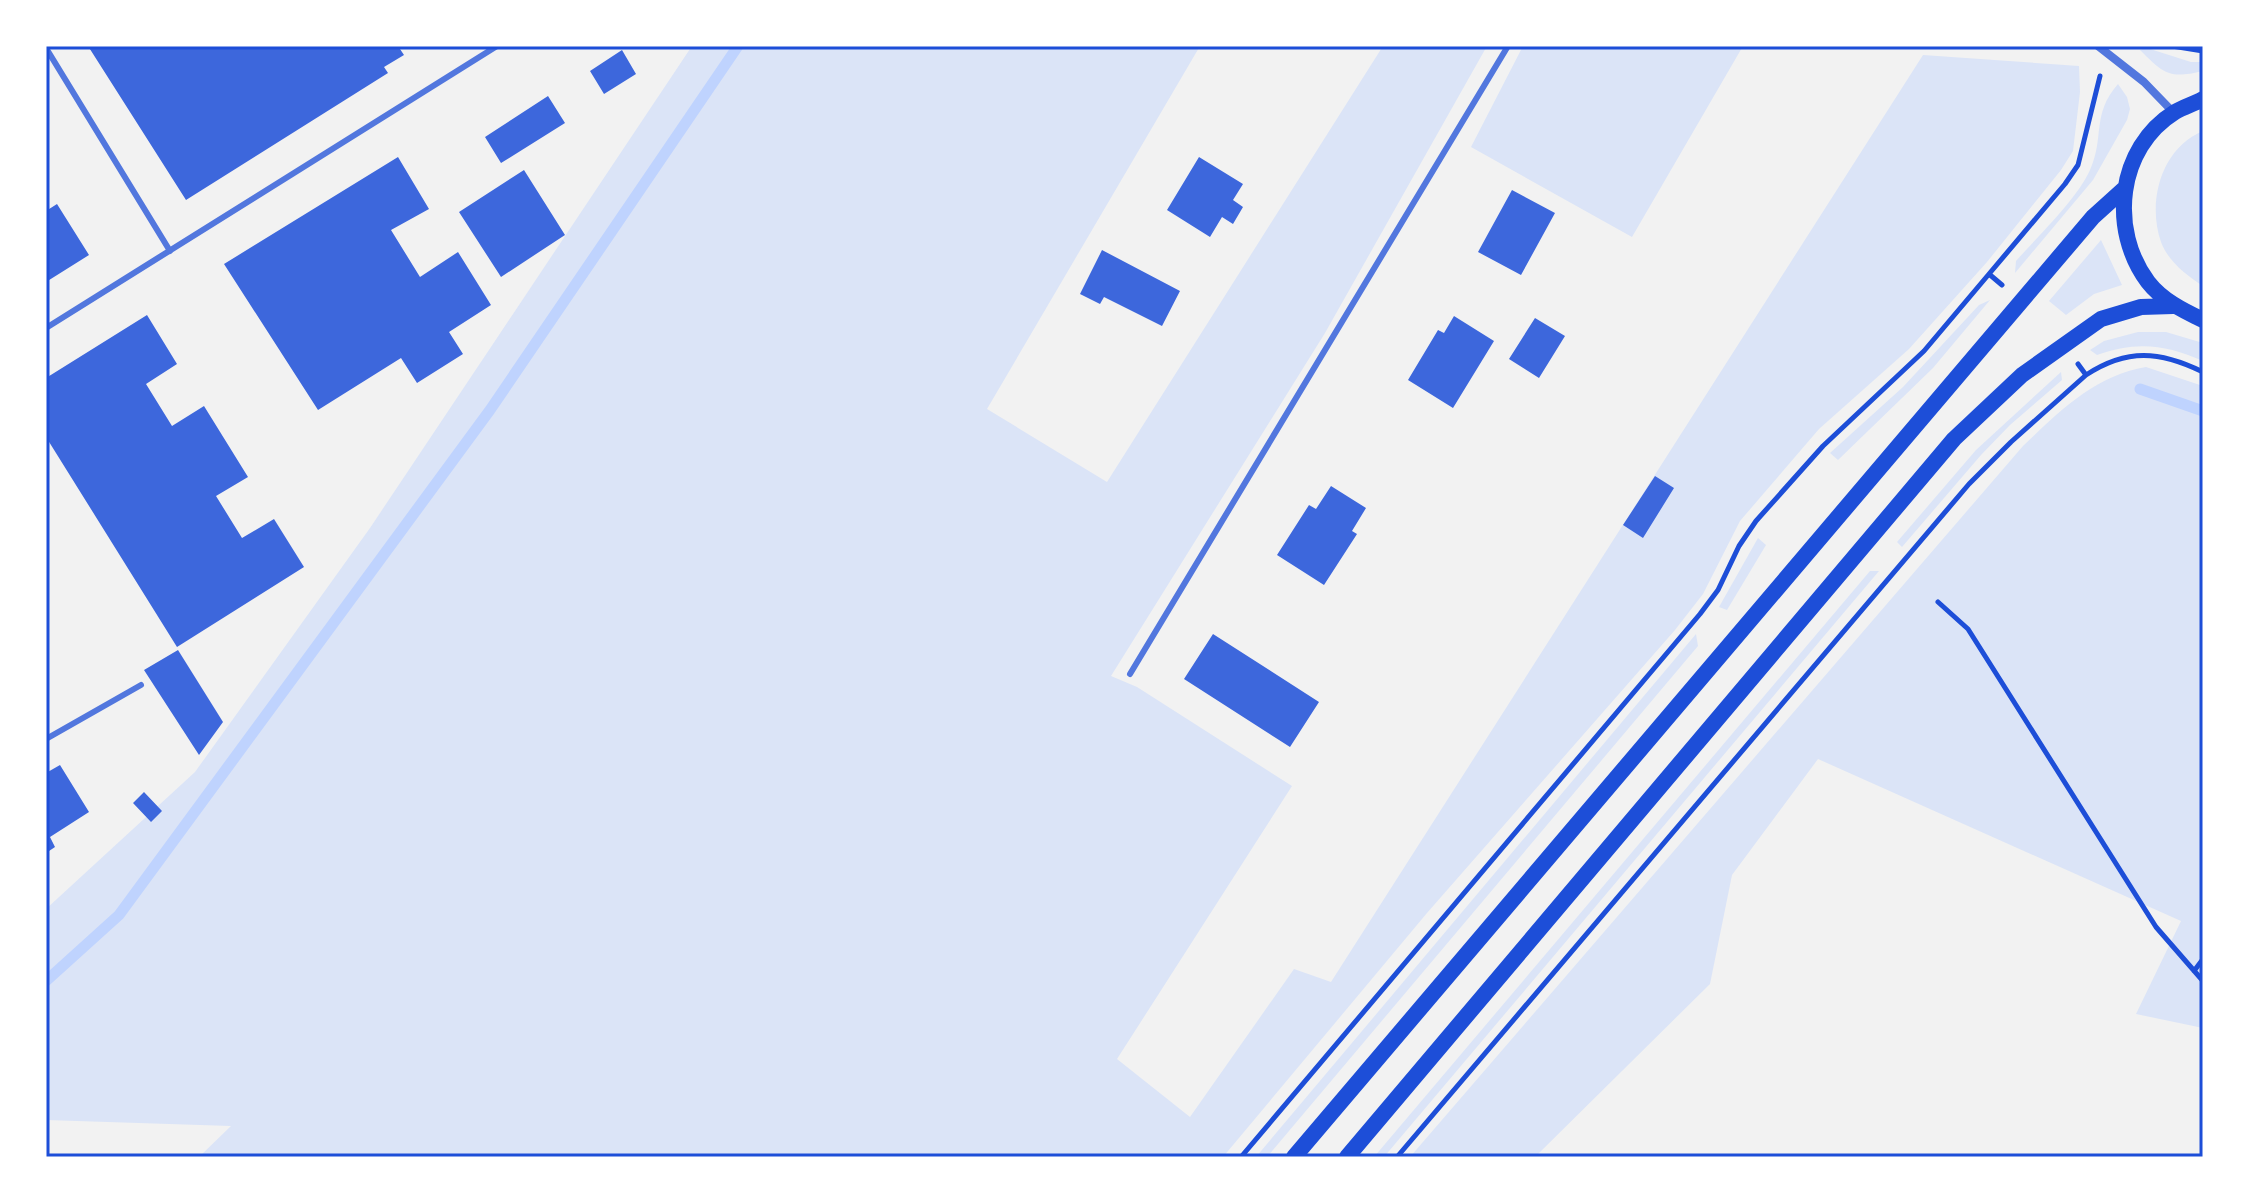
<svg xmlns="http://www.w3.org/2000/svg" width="2249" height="1203" font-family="Raleway,sans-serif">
<rect width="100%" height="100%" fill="#f2f2f2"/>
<path fill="#dbe4f7" d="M 692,46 L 1200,46 L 987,409 L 1107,482 L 1383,46 L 1487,46 L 1325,333 L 1111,676 L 1137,687 L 1292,786 L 1117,1059 L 1190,1117 L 1294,969 L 1331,982 L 1923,55 L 2079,66 L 2080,92 L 2073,151 L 2061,170 L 1987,262 L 1909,349 L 1819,429 L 1740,521 L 1703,594 L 1675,630 L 1427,913 L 1223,1157 L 199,1157 L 231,1126 L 46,1120 L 46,909 L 195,772 L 370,528 Z
M 1523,46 L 1743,46 L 1632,237 L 1471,147 Z
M 2147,48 L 2191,62 L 2203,62 L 2203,71 C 2169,79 2164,74 2140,50 Z
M 2118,84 L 2127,97 L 2130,109 L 2127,120 L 2093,180 L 2015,273 L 2016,261 C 2038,236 2077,199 2090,170 C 2105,137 2091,115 2118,84 Z
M 2203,131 L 2203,286 C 2186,275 2168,261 2161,242 C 2147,202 2161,148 2203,131 Z
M 2101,240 L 2122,285 L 2094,294 L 2066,315 L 2049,301 Z
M 1990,300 L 1933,368 L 1838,460 L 1830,453 L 1903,387 L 1979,305 Z
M 2138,332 L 2166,332 L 2203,343 L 2203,361 C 2166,344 2135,341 2097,355 L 2090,350 L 2104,341 Z
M 2146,367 L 2203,386 L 2203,1028 L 2136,1014 L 2181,921 L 1818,759 L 1732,875 L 1710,984 L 1535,1157 L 1410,1157 L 2023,446 C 2060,411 2094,376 2146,367 Z
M 2061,372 L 2062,380 L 2010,425 L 1981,455 L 1902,547 L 1897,542 L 1976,450 Z
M 1758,538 L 1766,545 L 1727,610 L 1719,607 Z
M 1870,571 L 1879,571 L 1384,1157 L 1374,1157 Z
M 1696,634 L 1698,646 L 1267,1157 L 1256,1157 Z"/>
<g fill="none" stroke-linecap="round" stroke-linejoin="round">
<path stroke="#bfd3fe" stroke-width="11" d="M 2140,389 L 2203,411
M 46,981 L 119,915 L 490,410 L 738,46"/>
</g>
<path fill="#3d67dc" d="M 88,46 L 398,46 L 404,55 L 384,67 L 388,73 L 186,200 Z
M 622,50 L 636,74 L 604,94 L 590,71 Z
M 548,96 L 565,123 L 501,163 L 485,137 Z
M 398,157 L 429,209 L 391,230 L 420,277 L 458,252 L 491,305 L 449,332 L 463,354 L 417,383 L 401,358 L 318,410 L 224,264 Z
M 1199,157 L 1243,184 L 1233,200 L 1243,207 L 1233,224 L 1222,217 L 1210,237 L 1167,210 Z
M 524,170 L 565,235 L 501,277 L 459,212 Z
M 1512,190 L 1555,213 L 1521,275 L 1478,252 Z
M 57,204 L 89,255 L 46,282 L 46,211 Z
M 1102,250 L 1180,291 L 1162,326 L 1104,297 L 1100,304 L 1080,294 Z
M 147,315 L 177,364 L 146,384 L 172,426 L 204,406 L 248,477 L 216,496 L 242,538 L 274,519 L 304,567 L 177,647 L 46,437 L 46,378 Z
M 1454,316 L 1494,341 L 1453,408 L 1408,380 L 1438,330 L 1444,333 Z
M 1535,318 L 1565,336 L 1539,378 L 1509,359 Z
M 1655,476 L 1674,488 L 1643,538 L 1623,525 Z
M 1331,486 L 1366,508 L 1352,531 L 1357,534 L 1324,585 L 1277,555 L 1309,505 L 1316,509 Z
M 1213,634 L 1319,702 L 1290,747 L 1184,679 Z
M 178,650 L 223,722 L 199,755 L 144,670 Z
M 60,765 L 89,812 L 50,837 L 55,847 L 46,853 L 46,773 Z
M 144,792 L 162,811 L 151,822 L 133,803 Z"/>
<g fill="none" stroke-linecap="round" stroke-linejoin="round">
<path stroke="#1d4ed8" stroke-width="5" d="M 2172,46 L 2203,51
M 2002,285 L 1989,274 L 2065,184 L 2078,165 L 2100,76
M 2078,364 L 2086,375 C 2127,348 2160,351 2203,372
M 1938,602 L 1968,629 L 2156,927 L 2203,981
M 2194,971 L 2203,959
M 1241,1157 L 1700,614 L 1718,590 L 1739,546 L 1756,521 L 1823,446 L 1924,351 L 1989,274
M 1397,1157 L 1969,484 L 2011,442 L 2086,375"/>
<path stroke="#5277de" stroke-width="6" d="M 46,48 L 170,251
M 46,328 L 497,46
M 1130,674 L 1508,46
M 46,739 L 141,685"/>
<path stroke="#5277de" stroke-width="8" d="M 2098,46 L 2144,82 L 2174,113"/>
<path stroke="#1d4ed8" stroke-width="16" d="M 2203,99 C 2194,104 2183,107 2175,112 C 2117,148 2109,230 2148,282 C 2162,300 2182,310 2203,320
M 1294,1157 L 2093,217 L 2124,189
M 1347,1157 L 1954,439 L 2022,375 L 2101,319 L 2141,307 L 2173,306"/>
</g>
<rect width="2249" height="1203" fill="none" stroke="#ffffff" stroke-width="96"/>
<rect x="48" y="48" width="2153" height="1107" fill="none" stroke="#1d4ed8" stroke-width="3"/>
</svg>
